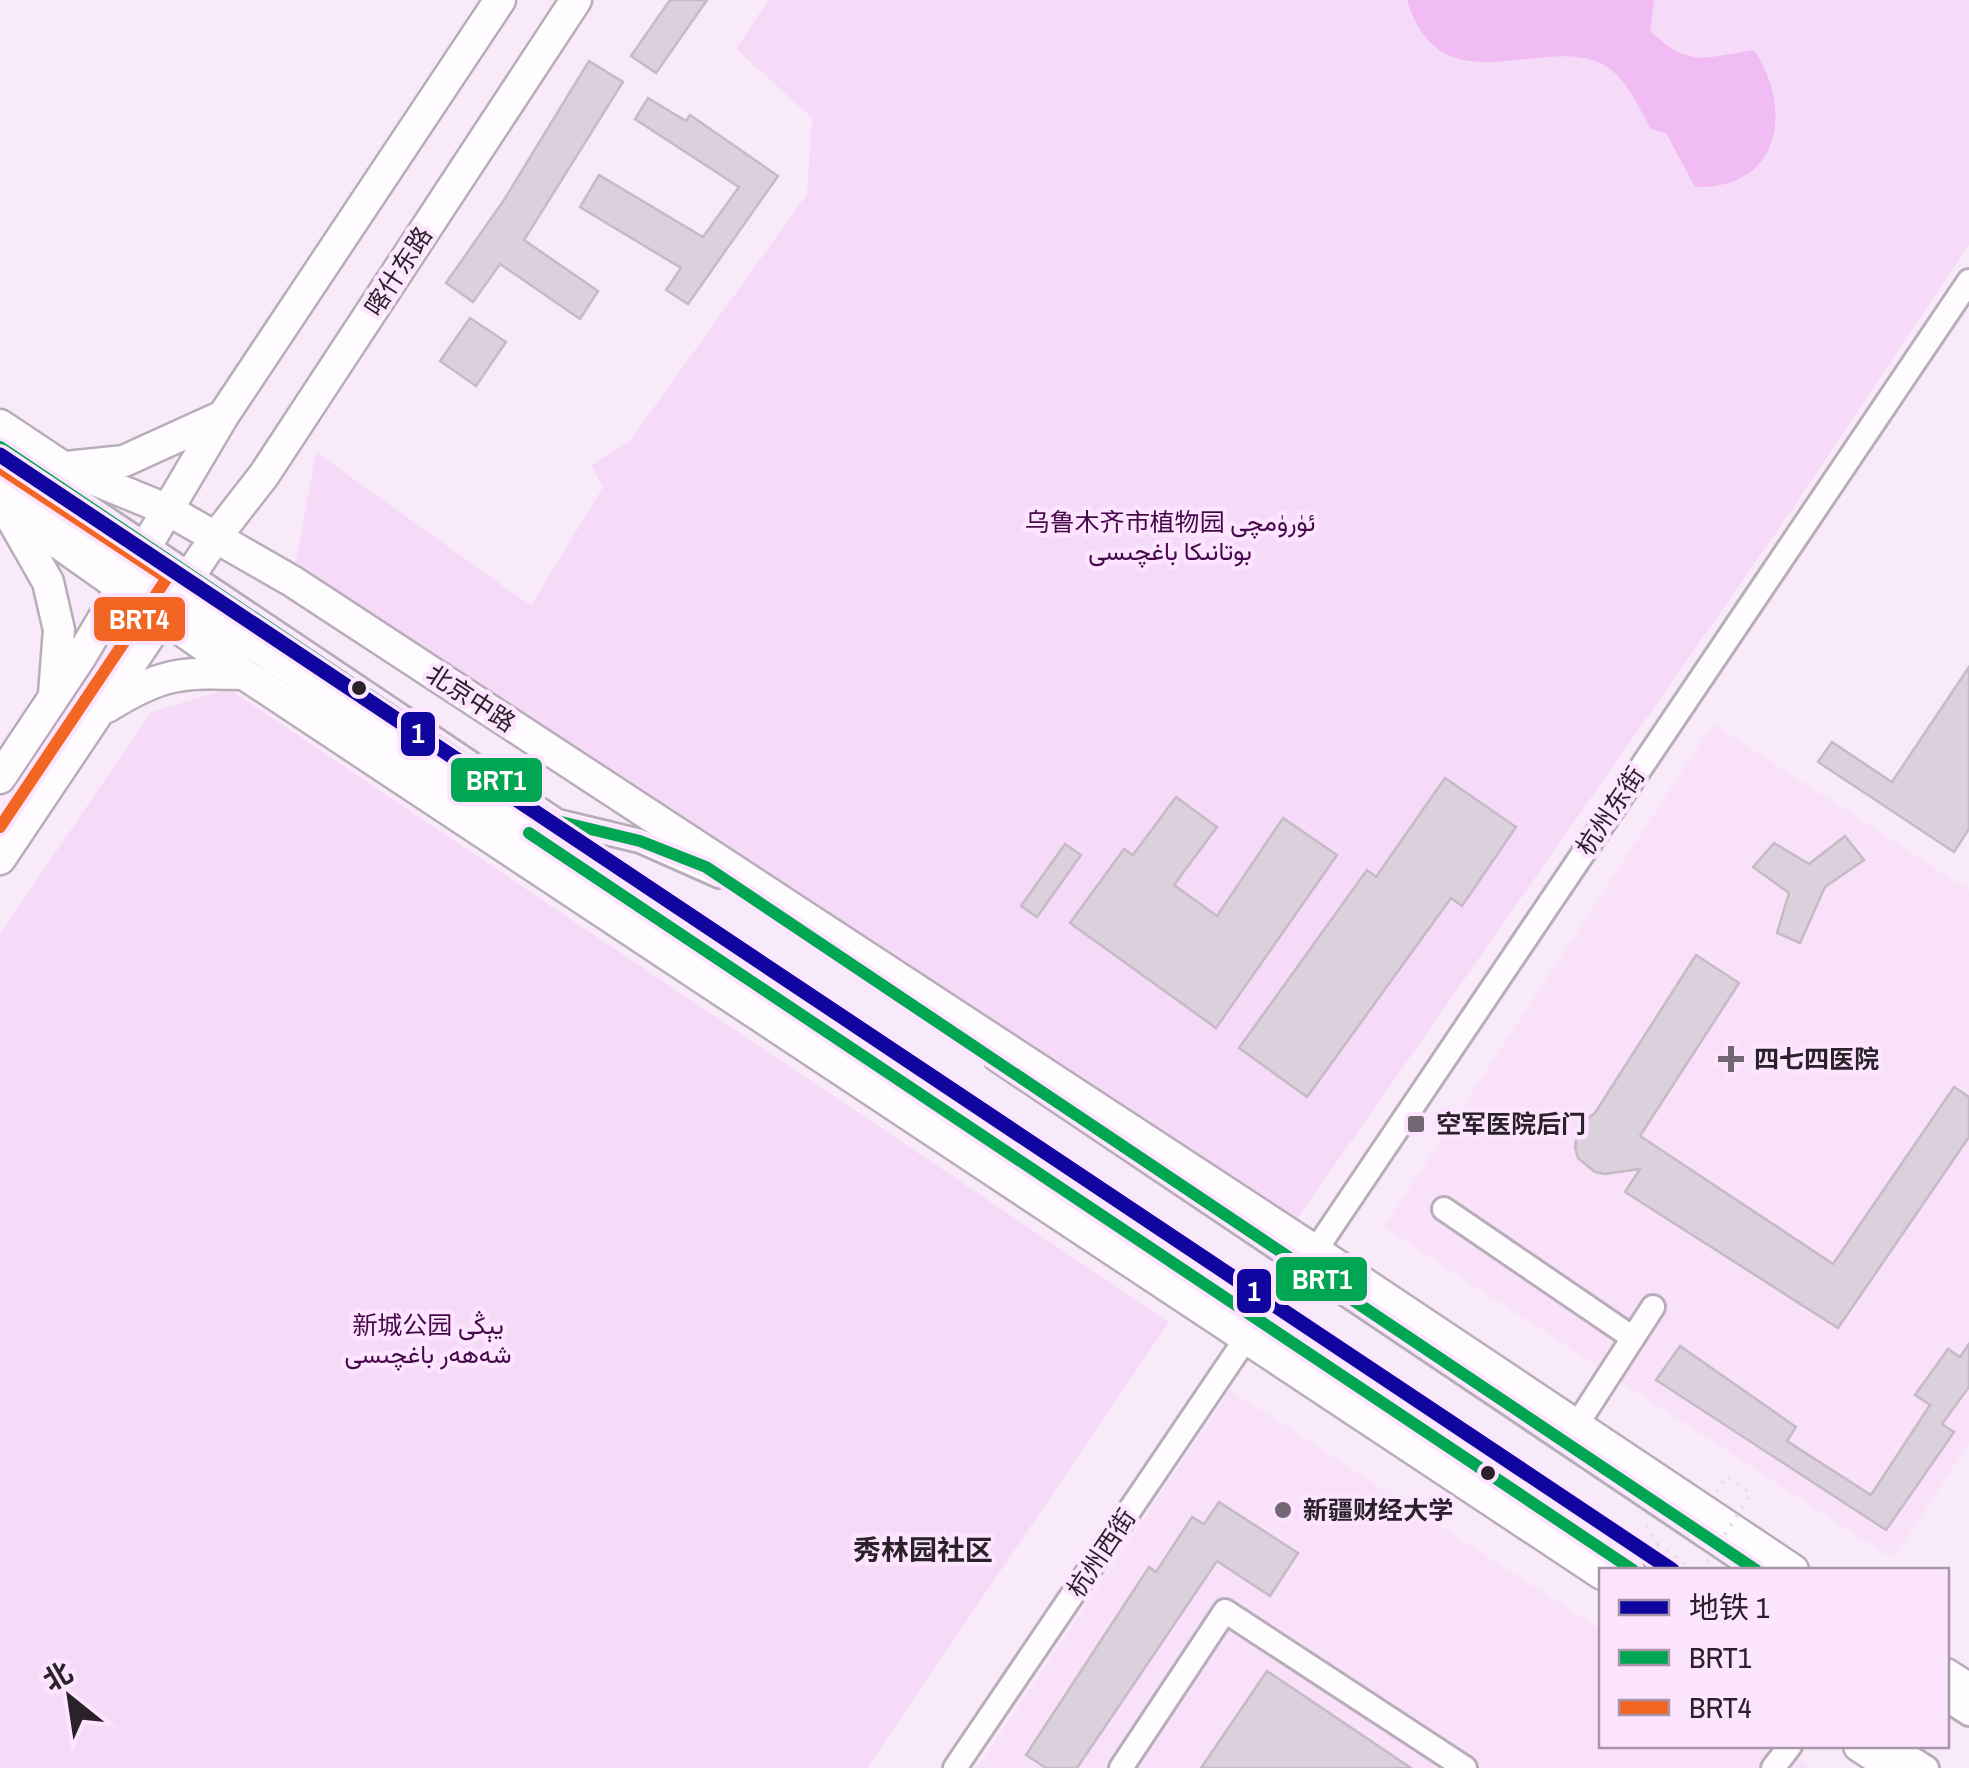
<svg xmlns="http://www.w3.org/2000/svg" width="1969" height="1768" font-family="'Archivo Narrow',Vazirmatn,'Noto Sans SC',sans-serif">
<rect width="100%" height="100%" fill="#f8eaf9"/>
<path fill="#f8e1f9" d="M 1713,724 L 1969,890 L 1969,1443 L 1893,1559 L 1384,1227 Z
M 1230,1390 L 1601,1630 L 1602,1746 L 1779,1746 L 1813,1768 L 977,1768 Z"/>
<path fill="#f6dbf8" d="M 768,0 L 1969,0 L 1969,245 L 1789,514 L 1283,1239 L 296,562 L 316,452 L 531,606 L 603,487 L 591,465 L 629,442 L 807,194 L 812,118 L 736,49 Z
M 229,689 L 1169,1322 L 867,1768 L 0,1768 L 0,934 L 151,712 Z"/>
<path fill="#f0bcf3" d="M 1407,0 L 1654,0 L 1650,31 C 1690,68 1703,58 1754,50 C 1795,111 1779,190 1695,187 L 1666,133 L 1651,129 C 1641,112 1632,91 1618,76 C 1563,17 1443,121 1407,0 Z"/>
<path fill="#dbd0dc" stroke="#c5bac5" stroke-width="2.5" d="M 670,0 L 707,0 L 656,73 L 631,56 Z
M 589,61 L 623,82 L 524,240 L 598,291 L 580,319 L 500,264 L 473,302 L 446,283 L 504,200 Z
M 648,98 L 686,121 L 690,115 L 778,176 L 688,304 L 666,290 L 681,268 L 580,207 L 599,175 L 703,237 L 739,187 L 635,119 Z
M 470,318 L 506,342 L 476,386 L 440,361 Z
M 1969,667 L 1969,829 L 1954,852 L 1818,762 L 1832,742 L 1892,782 Z
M 1445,778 L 1516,827 L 1462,906 L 1451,898 L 1307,1097 L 1239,1048 L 1367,870 L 1376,877 Z
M 1176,797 L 1217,827 L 1174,885 L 1217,916 L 1283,818 L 1337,855 L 1216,1028 L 1070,923 L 1124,849 L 1133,855 Z
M 1845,836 L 1864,860 L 1825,887 L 1800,943 L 1777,933 L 1789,893 L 1753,867 L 1774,843 L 1809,864 Z
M 1065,844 L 1081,855 L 1037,917 L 1021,906 Z
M 1696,955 L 1739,983 L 1640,1136 L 1833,1264 L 1954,1087 L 1969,1097 L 1969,1137 L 1838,1328 L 1625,1192 L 1640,1169 L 1605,1174 L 1595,1172 L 1578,1158 L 1575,1148 L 1578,1126 L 1595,1113 Z
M 1969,1344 L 1969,1387 L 1942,1424 L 1954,1432 L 1886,1530 L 1656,1380 L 1680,1346 L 1796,1427 L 1787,1441 L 1871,1495 L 1930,1405 L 1915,1395 L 1948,1349 L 1960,1357 Z
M 1219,1502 L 1298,1553 L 1270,1596 L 1217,1561 L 1077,1768 L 1046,1768 L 1026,1755 L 1149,1567 L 1156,1572 L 1192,1517 L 1204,1524 Z
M 1267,1671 L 1411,1768 L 1201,1768 Z"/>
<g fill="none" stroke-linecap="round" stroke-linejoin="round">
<defs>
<path id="minor" d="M 0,447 L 557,821 L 640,841 L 719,876
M 0,480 L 1633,1570
M 996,1059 L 1756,1570
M 1444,1209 L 1633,1338
M 1576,1426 L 1653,1307
M 1946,1699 L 1969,1714
M 1893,1746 L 1927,1768
M 955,1768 L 1247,1337 L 1263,1323 L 1305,1266 L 1969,281
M 1121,1768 L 1225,1611 L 1465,1768
M 1773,1768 L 1790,1746"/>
<path id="major" d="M 0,425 L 63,467 L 168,510 L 292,581 L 1314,1250 L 1793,1570
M 66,467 L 124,461 L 223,416
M 0,502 L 244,674 L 1602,1574
M 8,512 L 48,582 L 59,630 L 54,694
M 107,707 C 161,673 181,672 244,674
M 0,778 L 80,658 L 223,416 L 500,0
M 0,859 L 215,538 L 264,475 L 576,0
M 1946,1674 L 1969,1689
M 1859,1746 L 1893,1768"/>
</defs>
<use href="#minor" stroke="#b8aeb9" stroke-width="28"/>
<use href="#major" stroke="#b8aeb9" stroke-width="35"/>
<path stroke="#e4e0e5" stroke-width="4" stroke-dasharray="2.5 8" stroke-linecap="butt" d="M 1716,1492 L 1727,1476 L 1751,1494
M 1624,1540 L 1657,1544 L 1644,1520
M 1657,1545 L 1695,1570"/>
<use href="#minor" stroke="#fefcfe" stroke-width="22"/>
<use href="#major" stroke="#fefcfe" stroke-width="30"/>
<path stroke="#e4e0e5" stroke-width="4" stroke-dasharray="2.5 8" stroke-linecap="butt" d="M 1702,1570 L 1751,1494"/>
<defs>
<path id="bus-1" d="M 0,447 L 557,821 L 640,841 L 706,867 L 1756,1570
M 529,833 L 1633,1570"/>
<path id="bus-2" d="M 0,468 L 167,578 L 0,827"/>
</defs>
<use href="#bus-1" stroke="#fde4ff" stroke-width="20"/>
<use href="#bus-2" stroke="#fde4ff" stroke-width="20"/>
<use href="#bus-1" stroke="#00a651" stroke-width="12"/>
<use href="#bus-2" stroke="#f26522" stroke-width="12"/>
<defs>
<path id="metro-1" d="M 0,455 L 1672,1570"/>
</defs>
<use href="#metro-1" stroke="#fde4ff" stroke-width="22"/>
<use href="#metro-1" stroke="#10069f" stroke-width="15"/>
</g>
<g fill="#2a212a" stroke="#fde4ff" stroke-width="4">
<circle cx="359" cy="688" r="9"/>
<circle cx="1488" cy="1473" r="9"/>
</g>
<g fill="#726772" stroke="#fde4ff" stroke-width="4">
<path d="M1726 1044h10v10h10v10h-10v10h-10v-10h-10v-10h10z"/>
<rect x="1406" y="1114" width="20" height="20" rx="5"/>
<circle cx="1283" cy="1510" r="10"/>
</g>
<g text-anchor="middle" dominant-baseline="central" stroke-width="9" stroke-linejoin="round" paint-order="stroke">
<g font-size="25" fill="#2a212a" stroke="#fde4ff">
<text transform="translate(398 271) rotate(-57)">喀什东路</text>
<text transform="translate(471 698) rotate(33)">北京中路</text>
<text transform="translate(1610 811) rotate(-56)">杭州东街</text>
<text transform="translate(1101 1553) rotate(-56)">杭州西街</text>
</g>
<g font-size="25" fill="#45074a" stroke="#fde4ff">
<text x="1170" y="522">乌鲁木齐市植物园 ئۈرۈمچى<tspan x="1170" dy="29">بوتانىكا باغچىسى</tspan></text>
<text x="428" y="1325">新城公园 يېڭى<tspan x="428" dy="29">شەھەر باغچىسى</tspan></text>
</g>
<g font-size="25" font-weight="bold" fill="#2a212a" stroke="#fde4ff" text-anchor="start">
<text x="1754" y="1059">四七四医院</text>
<text x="1436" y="1124">空军医院后门</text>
<text x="1303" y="1510">新疆财经大学</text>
</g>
<g font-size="28" font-weight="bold" fill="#2a212a" stroke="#fde4ff">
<text x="923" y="1550">秀林园社区</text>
</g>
</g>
<g stroke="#fde4ff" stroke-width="4">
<rect x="92" y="595" width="95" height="48" rx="10" fill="#f26522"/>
<rect x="399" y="710" width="38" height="48" rx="10" fill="#10069f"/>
<rect x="449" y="756" width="95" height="48" rx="10" fill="#00a651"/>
<rect x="1274" y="1255" width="95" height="48" rx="10" fill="#00a651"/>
<rect x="1235" y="1267" width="38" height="48" rx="10" fill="#10069f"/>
</g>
<g font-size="28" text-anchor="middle" font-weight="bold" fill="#fff">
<text x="139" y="629">BRT4</text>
<text x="418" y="743">1</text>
<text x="496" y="790">BRT1</text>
<text x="1322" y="1289">BRT1</text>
<text x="1254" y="1301">1</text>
</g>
<rect x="1599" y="1568" width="350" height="180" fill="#fde4ff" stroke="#a996aa" stroke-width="2.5"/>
<rect x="1619" y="1600" width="50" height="15" fill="#10069f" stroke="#a996aa" stroke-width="2.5"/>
<text x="1689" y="1618" font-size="30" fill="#2a212a">地铁 1</text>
<rect x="1619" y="1650" width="50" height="15" fill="#00a651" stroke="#a996aa" stroke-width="2.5"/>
<text x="1689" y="1668" font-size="30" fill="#2a212a">BRT1</text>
<rect x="1619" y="1700" width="50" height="15" fill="#f26522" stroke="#a996aa" stroke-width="2.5"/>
<text x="1689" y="1718" font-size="30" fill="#2a212a">BRT4</text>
<g transform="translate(70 1698) rotate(330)" stroke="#fde4ff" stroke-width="8" paint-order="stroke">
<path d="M0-8L18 38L0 25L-18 38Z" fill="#2a212a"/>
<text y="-15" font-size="28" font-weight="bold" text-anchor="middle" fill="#2a212a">北</text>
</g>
</svg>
